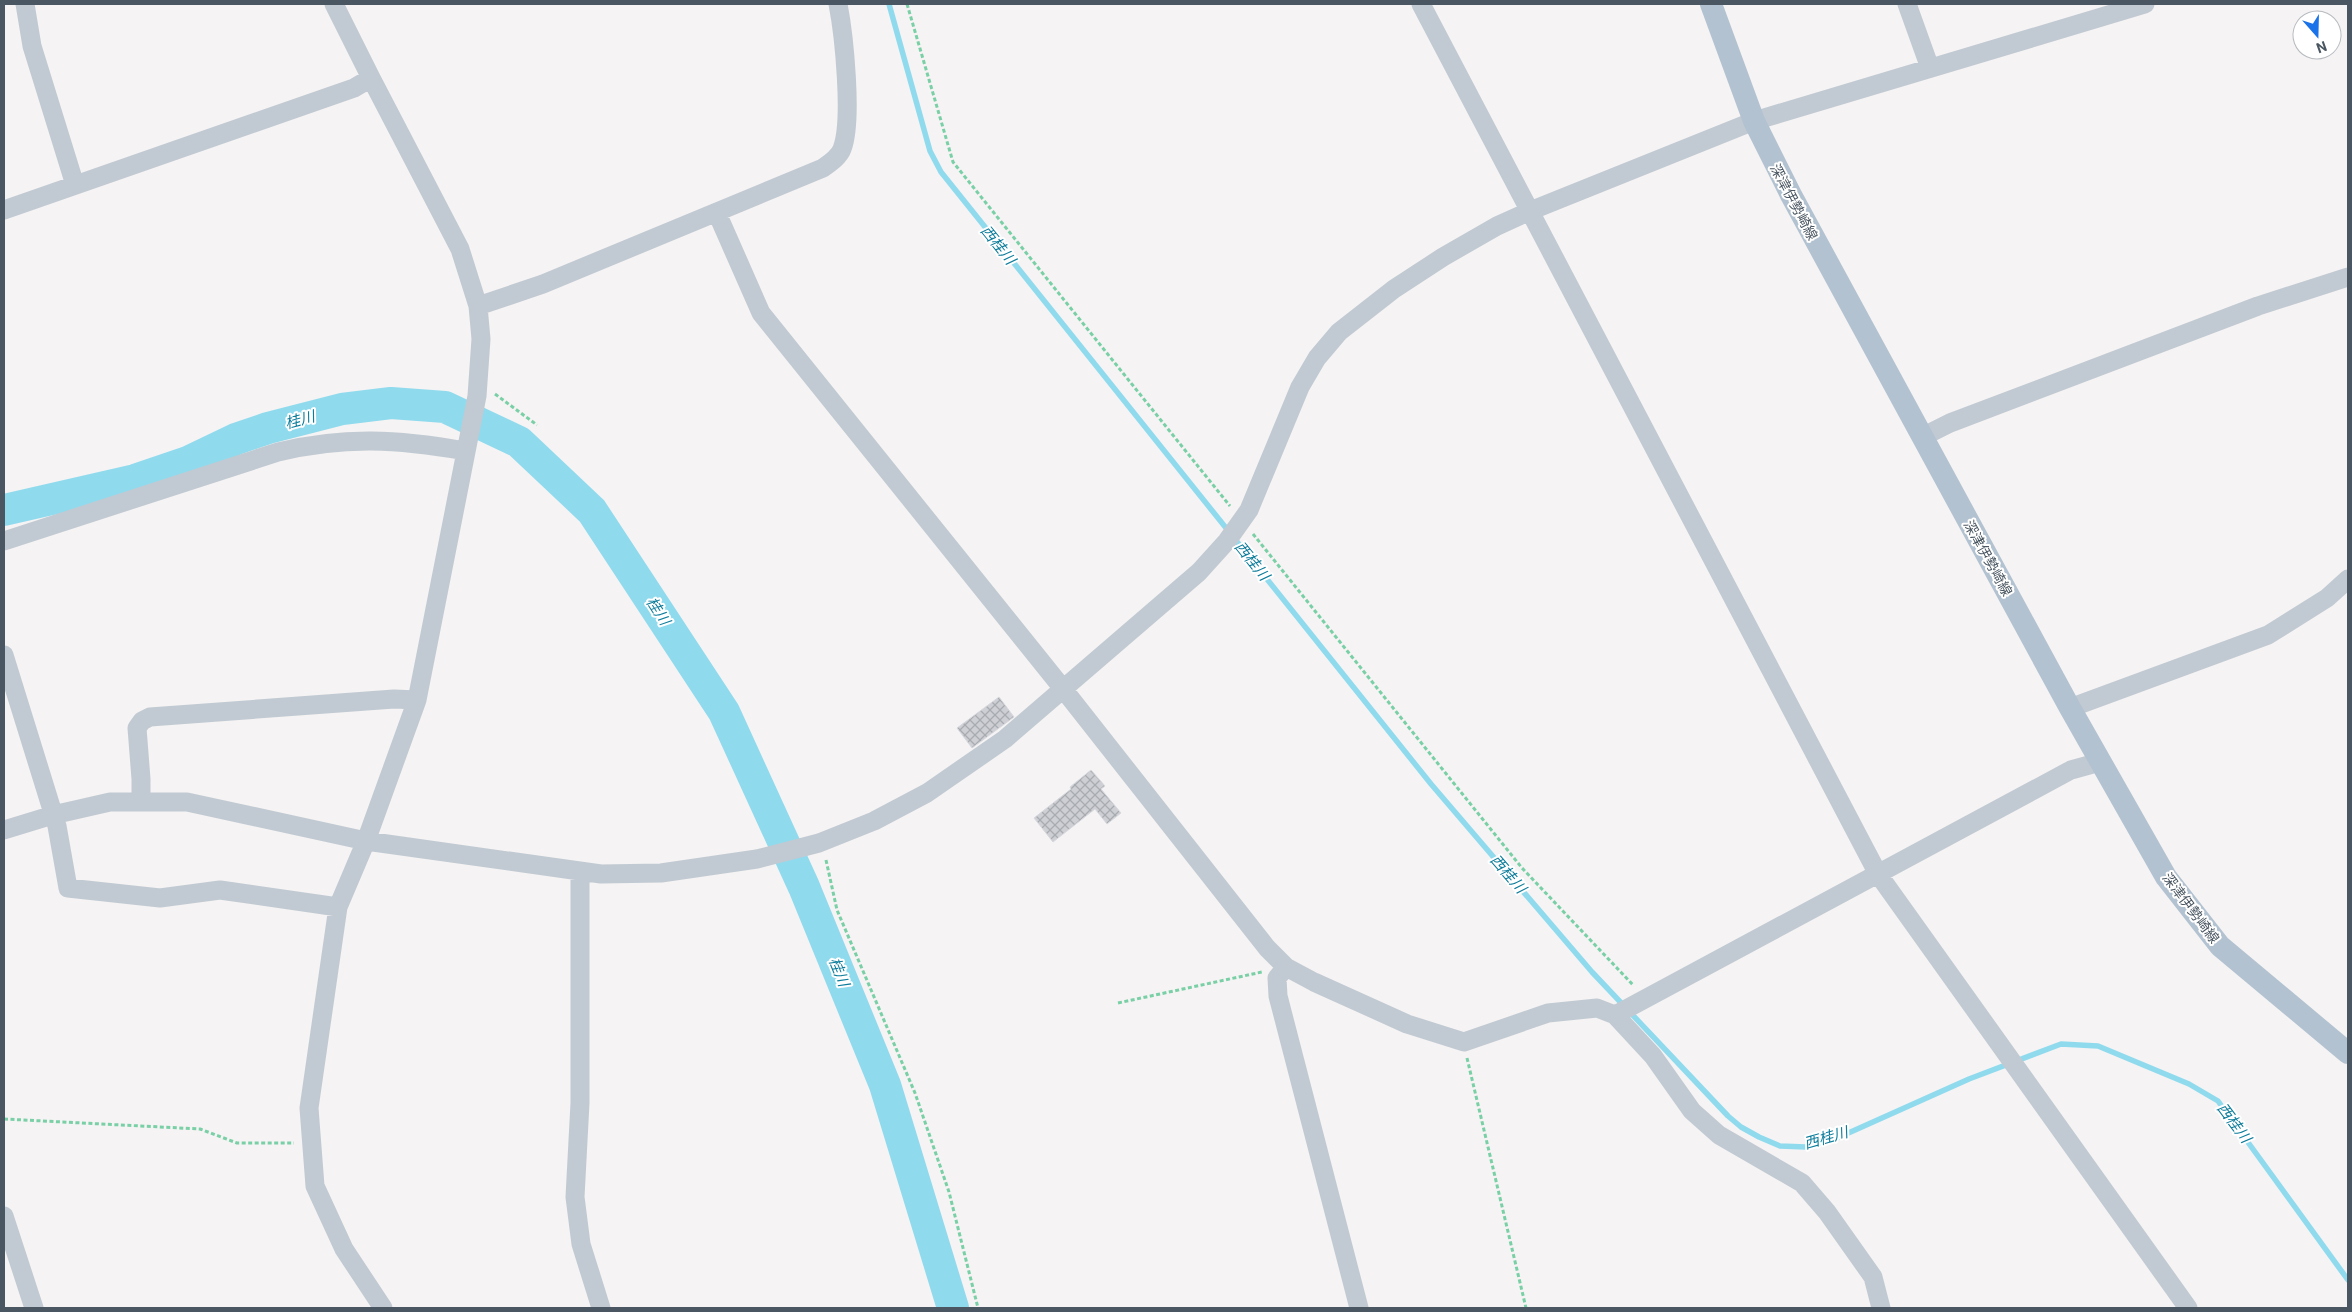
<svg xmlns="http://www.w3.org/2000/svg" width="2352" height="1312" font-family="Roboto,'Noto Sans JP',sans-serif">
<defs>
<pattern id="building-cross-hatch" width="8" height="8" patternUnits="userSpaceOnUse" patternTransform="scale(1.25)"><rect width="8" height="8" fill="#cdcfd5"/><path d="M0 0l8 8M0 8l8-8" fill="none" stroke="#a8abb0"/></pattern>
</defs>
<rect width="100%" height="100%" fill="#f5f3f3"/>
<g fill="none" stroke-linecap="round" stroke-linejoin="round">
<path stroke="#90daee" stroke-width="5.5" d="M 889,4 L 930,151 L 941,172 L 1431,784 L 1592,972 L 1728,1116 L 1741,1127 L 1759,1137 L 1780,1146 L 1806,1147 L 1835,1139 L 1969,1079 L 2061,1044 L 2098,1046 L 2189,1084 L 2218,1101 L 2348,1280"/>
<path stroke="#90daee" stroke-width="32" d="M 4,510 L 135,480 L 188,462 L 236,439 L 268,428 L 342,409 L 391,403 L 445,407 L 519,442 L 592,511 L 724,712 L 804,887 L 885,1085 L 953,1308"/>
</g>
<path fill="url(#building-cross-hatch)" stroke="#d7d9de" d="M 999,697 L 1014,717 L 972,748 L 957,728 Z
M 1091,770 L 1105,786 L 1101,789 L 1121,813 L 1107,824 L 1095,809 L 1053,842 L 1034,818 L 1071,789 L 1070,787 Z"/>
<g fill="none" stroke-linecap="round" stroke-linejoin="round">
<path stroke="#7ad0a6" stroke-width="3" stroke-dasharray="4 2.5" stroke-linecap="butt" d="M 907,4 L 953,162 L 1230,506
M 495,394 L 537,425
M 1253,534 L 1522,868 L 1634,986
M 826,860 L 837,910 L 915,1093 L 949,1192 L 978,1308
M 1118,1003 L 1262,972
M 1467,1058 L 1526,1308
M 4,1119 L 200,1129 L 237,1143 L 294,1143"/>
<path stroke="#c1cad2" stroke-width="19" d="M 25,4 L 32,46 L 75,185
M 334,4 L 371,78 L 460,249 L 478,306 L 481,339 L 477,396 L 417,700 L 366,841 L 338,907 L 309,1108 L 315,1186 L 344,1249 L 383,1308
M 1421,4 L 1878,874 L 2188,1308
M 1907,4 L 1930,68
M 4,210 L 354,88 L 371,78
M 717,213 L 761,313 L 1064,690 L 1267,948 L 1286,967 L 1314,982 L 1407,1024 L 1464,1042 L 1548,1013 L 1597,1008 L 1615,1015 L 2071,770 L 2100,762
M 478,306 L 543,284 L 823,168 C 830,163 839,157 842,149 C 853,121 844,35 838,4
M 1922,437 L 1950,423 L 2258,306 L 2348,277
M 4,541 L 278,452 C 345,436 398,439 465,451
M 4,655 L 57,826 L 68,888 L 160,898 L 220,890 L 338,907
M 2070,708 L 2268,635 L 2327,598 L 2348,579
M 141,801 L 141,779 L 137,728 L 142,721 L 150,717 L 394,699 L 417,700
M 4,830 L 53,815 L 110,802 L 187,802 L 366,841 L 601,874 L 661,873 L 757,859 L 819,843 L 874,821 L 927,793 L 1005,739 L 1199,572 L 1227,541 L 1249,510 L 1300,387 L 1317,358 L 1339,332 L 1394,289 L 1443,257 L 1497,226 L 1530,211 L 1754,121 L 2145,4
M 580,872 L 580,1103 L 575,1197 L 581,1244 L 601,1308
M 1286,967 L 1277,978 L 1278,996 L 1359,1308
M 1615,1015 L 1653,1056 L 1692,1111 L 1719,1135 L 1802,1183 L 1827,1212 L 1873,1277 L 1881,1308
M 4,1216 L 34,1308"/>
<path stroke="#b3c2d1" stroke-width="22" d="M 1711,4 L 1754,121 L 1791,195 L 2070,708 L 2166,877 L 2220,946 L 2348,1053"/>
</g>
<g text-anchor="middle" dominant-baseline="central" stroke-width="4" stroke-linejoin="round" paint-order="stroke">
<g font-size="14" fill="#4a5661" stroke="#fff">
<text transform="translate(1794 202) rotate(62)">深津伊勢崎線</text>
<text transform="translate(1988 558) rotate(61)">深津伊勢崎線</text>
<text transform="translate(2191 908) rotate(53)">深津伊勢崎線</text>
</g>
<g font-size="15" font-style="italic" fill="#0c7c9b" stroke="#fff">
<text transform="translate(998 245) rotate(51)">西桂川</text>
<text transform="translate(300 420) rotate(-15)">桂川</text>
<text transform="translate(1252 561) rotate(51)">西桂川</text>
<text transform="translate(658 611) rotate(57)">桂川</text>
<text transform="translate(1508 874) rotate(49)">西桂川</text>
<text transform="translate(839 972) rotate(68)">桂川</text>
<text transform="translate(2234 1123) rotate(53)">西桂川</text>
<text transform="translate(1826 1138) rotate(-16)">西桂川</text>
</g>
</g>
<rect width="2352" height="1312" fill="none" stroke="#4a5661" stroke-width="10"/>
<g transform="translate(2317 35) rotate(160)"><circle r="24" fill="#ffffff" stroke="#b7bbc0"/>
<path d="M0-4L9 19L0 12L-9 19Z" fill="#1a73e8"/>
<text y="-8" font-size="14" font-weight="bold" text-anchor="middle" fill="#4a5661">N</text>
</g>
</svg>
